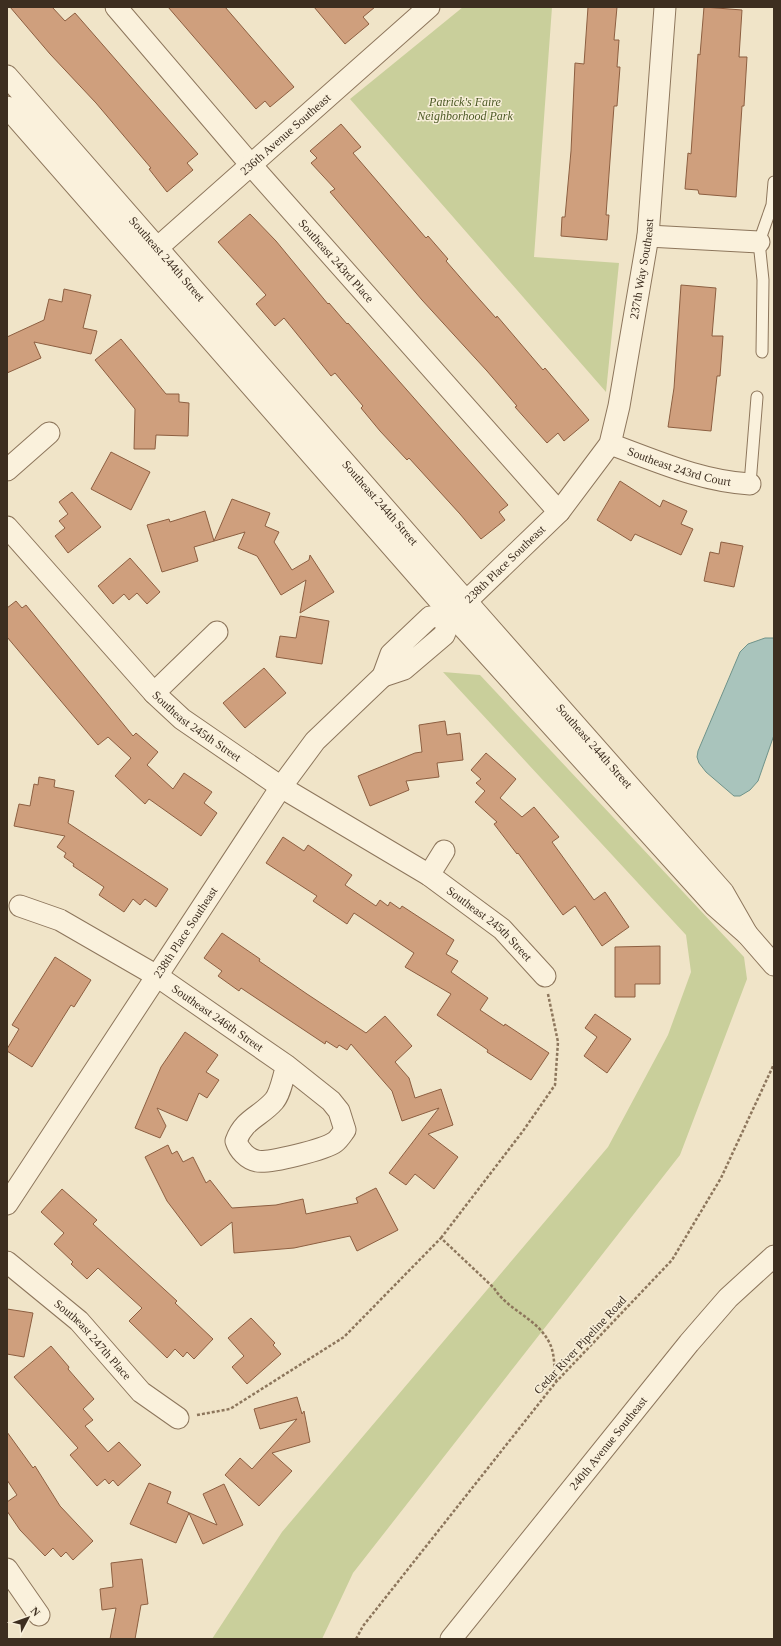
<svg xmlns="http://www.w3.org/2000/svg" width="781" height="1646" font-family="'Times New Roman',serif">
<rect width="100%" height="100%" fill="#f0e4c8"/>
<path fill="#c9cf9b" d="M 463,7 L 552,7 L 534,257 L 619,263 L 606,392 L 350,99 Z
M 443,672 L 480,675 L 744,957 L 747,979 L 680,1155 L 353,1573 L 322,1639 L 212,1639 L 282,1532 L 608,1147 L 668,1035 L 691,972 L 686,935 Z"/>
<path fill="#a9c4bc" stroke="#6f938a" d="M 765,638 L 774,638 L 774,735 L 758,781 L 750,790 L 740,796 L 734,796 L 706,772 L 699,763 L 697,757 L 698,751 L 740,652 L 748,644 Z"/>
<path fill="#cf9f7d" stroke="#8d5f41" d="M 10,7 L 52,7 L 65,21 L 75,13 L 198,154 L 187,163 L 193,170 L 167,192 L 149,169 L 151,168 L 96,103 L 50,54 Z
M 168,7 L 225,7 L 294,87 L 270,107 L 265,101 L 256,109 Z
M 314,7 L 375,7 L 363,17 L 369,24 L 345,44 Z
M 588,7 L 617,7 L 614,40 L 619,40 L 617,67 L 620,67 L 617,106 L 614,106 L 606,215 L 609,215 L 607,240 L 561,236 L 562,217 L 565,217 L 571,151 L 575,63 L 584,64 Z
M 704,7 L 742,10 L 739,57 L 747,57 L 744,106 L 742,106 L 736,197 L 699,194 L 698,190 L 685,189 L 688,153 L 691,154 L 698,54 L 700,55 Z
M 341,124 L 361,147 L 353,153 L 426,238 L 428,236 L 448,259 L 446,261 L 472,291 L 496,318 L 497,316 L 543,370 L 545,368 L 589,420 L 564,441 L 558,433 L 547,443 L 515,407 L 517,406 L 487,371 L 422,300 L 330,192 L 335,189 L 311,163 L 317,158 L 310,151 Z
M 250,214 L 276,241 L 328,304 L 329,303 L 347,324 L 348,323 L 508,505 L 499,512 L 505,520 L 481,539 L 460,514 L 409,458 L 407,460 L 380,431 L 361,408 L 363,406 L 335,373 L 331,376 L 284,318 L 275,326 L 256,304 L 266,295 L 218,242 Z
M 681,285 L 716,288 L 712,336 L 723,336 L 720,376 L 717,376 L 711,431 L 668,427 L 674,388 Z
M 64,289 L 91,295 L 83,328 L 97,331 L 91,354 L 34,342 L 41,358 L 7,373 L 7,337 L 44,320 L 49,299 L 62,302 Z
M 121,339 L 166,394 L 179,394 L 179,402 L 189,403 L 188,436 L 156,435 L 155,449 L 134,449 L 135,409 L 95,360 Z
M 111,452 L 150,472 L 131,510 L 91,489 Z
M 620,481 L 660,507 L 663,500 L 687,511 L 681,524 L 693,529 L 681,555 L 635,534 L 631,541 L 597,520 Z
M 72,492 L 101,527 L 68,553 L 55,536 L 65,528 L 59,521 L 68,514 L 59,502 Z
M 232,499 L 270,513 L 265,526 L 279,532 L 274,542 L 292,570 L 309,560 L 310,555 L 334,592 L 300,613 L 306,580 L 281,595 L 257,556 L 238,548 L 245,532 L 194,547 L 198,561 L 162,572 L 147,525 L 169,519 L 170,522 L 205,511 L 214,541 Z
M 721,542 L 743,546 L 734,587 L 704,581 L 710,552 L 719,554 Z
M 130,558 L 160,592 L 147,604 L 137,593 L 129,600 L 124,594 L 113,604 L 98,586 Z
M 16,601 L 22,608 L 26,605 L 133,736 L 136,733 L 158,752 L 147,765 L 173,789 L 184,773 L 212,792 L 204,803 L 217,813 L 201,836 L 149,799 L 145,804 L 115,776 L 131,758 L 108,737 L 98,745 L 7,637 L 7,608 Z
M 300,616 L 329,621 L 322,664 L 276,657 L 280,636 L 296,638 Z
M 264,668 L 286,693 L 245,728 L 223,703 Z
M 445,721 L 447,735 L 460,733 L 463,760 L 437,763 L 439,777 L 406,781 L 409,790 L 370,806 L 358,776 L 415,753 L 422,752 L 419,725 Z
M 486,753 L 516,779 L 500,798 L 522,817 L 534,807 L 559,837 L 552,842 L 594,900 L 605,892 L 629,927 L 602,946 L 575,906 L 563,915 L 518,853 L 517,854 L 494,824 L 497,822 L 475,802 L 485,791 L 476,783 L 481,779 L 471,770 Z
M 39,777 L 55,780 L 54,787 L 74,791 L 68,823 L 168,889 L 156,907 L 145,899 L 140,905 L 133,899 L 124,912 L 99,895 L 104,887 L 73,866 L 74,864 L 64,857 L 66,853 L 57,847 L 65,836 L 14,826 L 19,804 L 30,806 L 34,784 L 38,785 Z
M 283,837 L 304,851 L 308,845 L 352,875 L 345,885 L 376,906 L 380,900 L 388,906 L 390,902 L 400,909 L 402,906 L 454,940 L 446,954 L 458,961 L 451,972 L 488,998 L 480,1010 L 504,1026 L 505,1024 L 549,1053 L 531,1080 L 487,1052 L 488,1050 L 437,1015 L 451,994 L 405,967 L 414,953 L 354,913 L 347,924 L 313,901 L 317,896 L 266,863 Z
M 222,933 L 260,959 L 259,961 L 307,994 L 366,1033 L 385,1016 L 412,1046 L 395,1062 L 409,1078 L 415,1098 L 441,1089 L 453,1125 L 428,1134 L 458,1157 L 434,1189 L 415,1174 L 406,1185 L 389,1173 L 439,1108 L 402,1121 L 392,1091 L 351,1044 L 347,1050 L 339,1045 L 337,1048 L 326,1041 L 325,1044 L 241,988 L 239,991 L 218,976 L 222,971 L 204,958 Z
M 660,946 L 660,984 L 635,984 L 635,997 L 615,997 L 615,947 Z
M 55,957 L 91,980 L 74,1007 L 71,1005 L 32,1067 L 7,1051 L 7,1049 L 19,1029 L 12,1025 Z
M 595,1014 L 631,1039 L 607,1073 L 584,1056 L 597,1037 L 585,1028 Z
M 185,1032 L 218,1055 L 206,1072 L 219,1080 L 207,1098 L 199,1093 L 187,1121 L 157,1108 L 166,1126 L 160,1138 L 135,1128 L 161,1067 Z
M 168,1145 L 172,1154 L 177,1151 L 183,1162 L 193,1157 L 206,1183 L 210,1180 L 232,1208 L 276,1205 L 303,1199 L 306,1214 L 358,1203 L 356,1198 L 376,1188 L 398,1230 L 357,1251 L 350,1236 L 294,1248 L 234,1253 L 232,1222 L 201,1246 L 167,1201 L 145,1157 Z
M 62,1189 L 97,1220 L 93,1224 L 177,1301 L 175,1303 L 213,1339 L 194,1359 L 187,1352 L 183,1357 L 175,1349 L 167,1358 L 129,1321 L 142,1308 L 98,1268 L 87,1279 L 71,1264 L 73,1262 L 54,1244 L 64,1233 L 41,1212 Z
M 7,1309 L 33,1313 L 24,1357 L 7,1354 Z
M 251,1318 L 275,1343 L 273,1345 L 281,1354 L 247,1384 L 232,1367 L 244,1356 L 228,1338 Z
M 51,1346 L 69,1367 L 68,1369 L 94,1399 L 83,1409 L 93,1420 L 85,1426 L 108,1452 L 119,1442 L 141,1465 L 118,1486 L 113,1480 L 109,1484 L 105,1479 L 97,1486 L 70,1455 L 78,1448 L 14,1377 Z
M 297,1397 L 302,1414 L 304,1411 L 310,1442 L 272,1453 L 292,1471 L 259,1506 L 225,1475 L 240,1458 L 252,1469 L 297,1419 L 260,1429 L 254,1409 Z
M 7,1432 L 33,1468 L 35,1466 L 60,1506 L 93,1541 L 73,1560 L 66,1552 L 61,1557 L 53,1548 L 45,1556 L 20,1530 L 7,1511 L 7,1502 L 17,1495 L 7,1480 Z
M 149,1483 L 171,1492 L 167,1503 L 217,1525 L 203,1494 L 224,1484 L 243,1525 L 203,1544 L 189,1513 L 176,1543 L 130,1524 Z
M 142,1559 L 148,1604 L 141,1605 L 135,1639 L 110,1639 L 116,1608 L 102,1610 L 100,1589 L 113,1587 L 111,1563 Z"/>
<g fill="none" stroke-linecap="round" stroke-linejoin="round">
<defs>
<path id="lane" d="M 762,352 L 763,280 L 759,242 L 772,205 L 774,182
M 750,484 L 757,397"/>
<g id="street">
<path id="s1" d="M 116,7 L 251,165 L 559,512"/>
<path id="s2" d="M 7,76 L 466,601 L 723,892 L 747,934 L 714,905 L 452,615 L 7,107"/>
<path d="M 648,236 L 759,242"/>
<path id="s3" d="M 147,257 L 429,7"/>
<path id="s4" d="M 610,444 C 657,461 700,481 750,484"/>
<path d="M 7,470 L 49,433"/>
<path id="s5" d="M 7,527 L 154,693 L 182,719 L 281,787 L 429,875 L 502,929 L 545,976"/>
<path id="s6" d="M 452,615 L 430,617 L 391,654 L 383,676 L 404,669 L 444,635 L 452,615 L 559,512 L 610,444 L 619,406 L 648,236 L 665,7"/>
<path d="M 154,693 L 217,632"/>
<path d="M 429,875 L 444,851"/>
<path id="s7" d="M 20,906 L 60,920 L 157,976 L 287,1066 L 331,1101 L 339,1111 L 345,1130 C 342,1134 339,1139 335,1142 C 326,1149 268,1164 257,1161 C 247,1159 239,1150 236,1141 C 244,1119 260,1117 274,1101 C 281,1093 283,1076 287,1066"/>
<path d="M 747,934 L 774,965"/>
<path id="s8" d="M 7,1204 L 281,787 L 315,741 L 383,676"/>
<path id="s9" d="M 7,1262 L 79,1321 L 141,1392 L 178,1418"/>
<path d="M 7,1569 L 39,1615"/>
<path id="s10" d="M 451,1639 L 689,1343 L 728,1298 L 774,1256"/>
</g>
</defs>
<use href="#lane" stroke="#8d765c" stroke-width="13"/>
<use href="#street" stroke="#8d765c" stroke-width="23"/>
<path stroke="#8d765c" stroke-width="2.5" stroke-dasharray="3 2" stroke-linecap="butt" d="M 441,1238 L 523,1131 L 555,1085 L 558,1042 L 548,994
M 197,1415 L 230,1409 L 344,1337 L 441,1238 L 494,1288 C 508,1311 538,1318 550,1344 C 555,1354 554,1370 556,1381
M 356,1639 L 363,1626 L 556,1382 L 672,1260 L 721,1178 L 774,1064"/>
<use href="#lane" stroke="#faf1dc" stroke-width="11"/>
<use href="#street" stroke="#faf1dc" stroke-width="21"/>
</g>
<g text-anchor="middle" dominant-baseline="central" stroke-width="3" stroke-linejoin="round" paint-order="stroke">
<g font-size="12" font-style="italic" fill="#4d5a26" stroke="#f7eed8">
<text x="465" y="102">Patrick's Faire<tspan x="465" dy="14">Neighborhood Park</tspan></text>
</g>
<g font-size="12" fill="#3d2e20" stroke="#f7eed8">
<text stroke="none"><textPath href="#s3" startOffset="185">236th Avenue Southeast</textPath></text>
<text stroke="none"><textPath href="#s2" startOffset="243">Southeast 244th Street</textPath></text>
<text stroke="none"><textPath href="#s1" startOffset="336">Southeast 243rd Place</textPath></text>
<text stroke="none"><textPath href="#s6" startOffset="607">237th Way Southeast</textPath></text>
<text stroke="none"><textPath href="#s4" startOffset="73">Southeast 243rd Court</textPath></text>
<text stroke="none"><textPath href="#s2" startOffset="567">Southeast 244th Street</textPath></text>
<text stroke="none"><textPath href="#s6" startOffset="269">238th Place Southeast</textPath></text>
<text stroke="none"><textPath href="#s5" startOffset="276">Southeast 245th Street</textPath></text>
<text stroke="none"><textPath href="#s2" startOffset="891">Southeast 244th Street</textPath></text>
<text stroke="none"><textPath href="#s5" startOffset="630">Southeast 245th Street</textPath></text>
<text stroke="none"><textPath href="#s8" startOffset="325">238th Place Southeast</textPath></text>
<text stroke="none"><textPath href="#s7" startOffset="228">Southeast 246th Street</textPath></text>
<text stroke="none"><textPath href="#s9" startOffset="116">Southeast 247th Place</textPath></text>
<text transform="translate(580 1345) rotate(-47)">Cedar River Pipeline Road</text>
<text stroke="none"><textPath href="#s10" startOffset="251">240th Avenue Southeast</textPath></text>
</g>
</g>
<rect width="781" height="1646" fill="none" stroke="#3d2e20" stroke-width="16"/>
<g transform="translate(28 1618) rotate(49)" stroke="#f7eed8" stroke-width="3" paint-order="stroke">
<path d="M0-3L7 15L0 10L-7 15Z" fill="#3d2e20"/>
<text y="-6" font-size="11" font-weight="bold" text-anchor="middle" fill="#3d2e20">N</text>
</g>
</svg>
